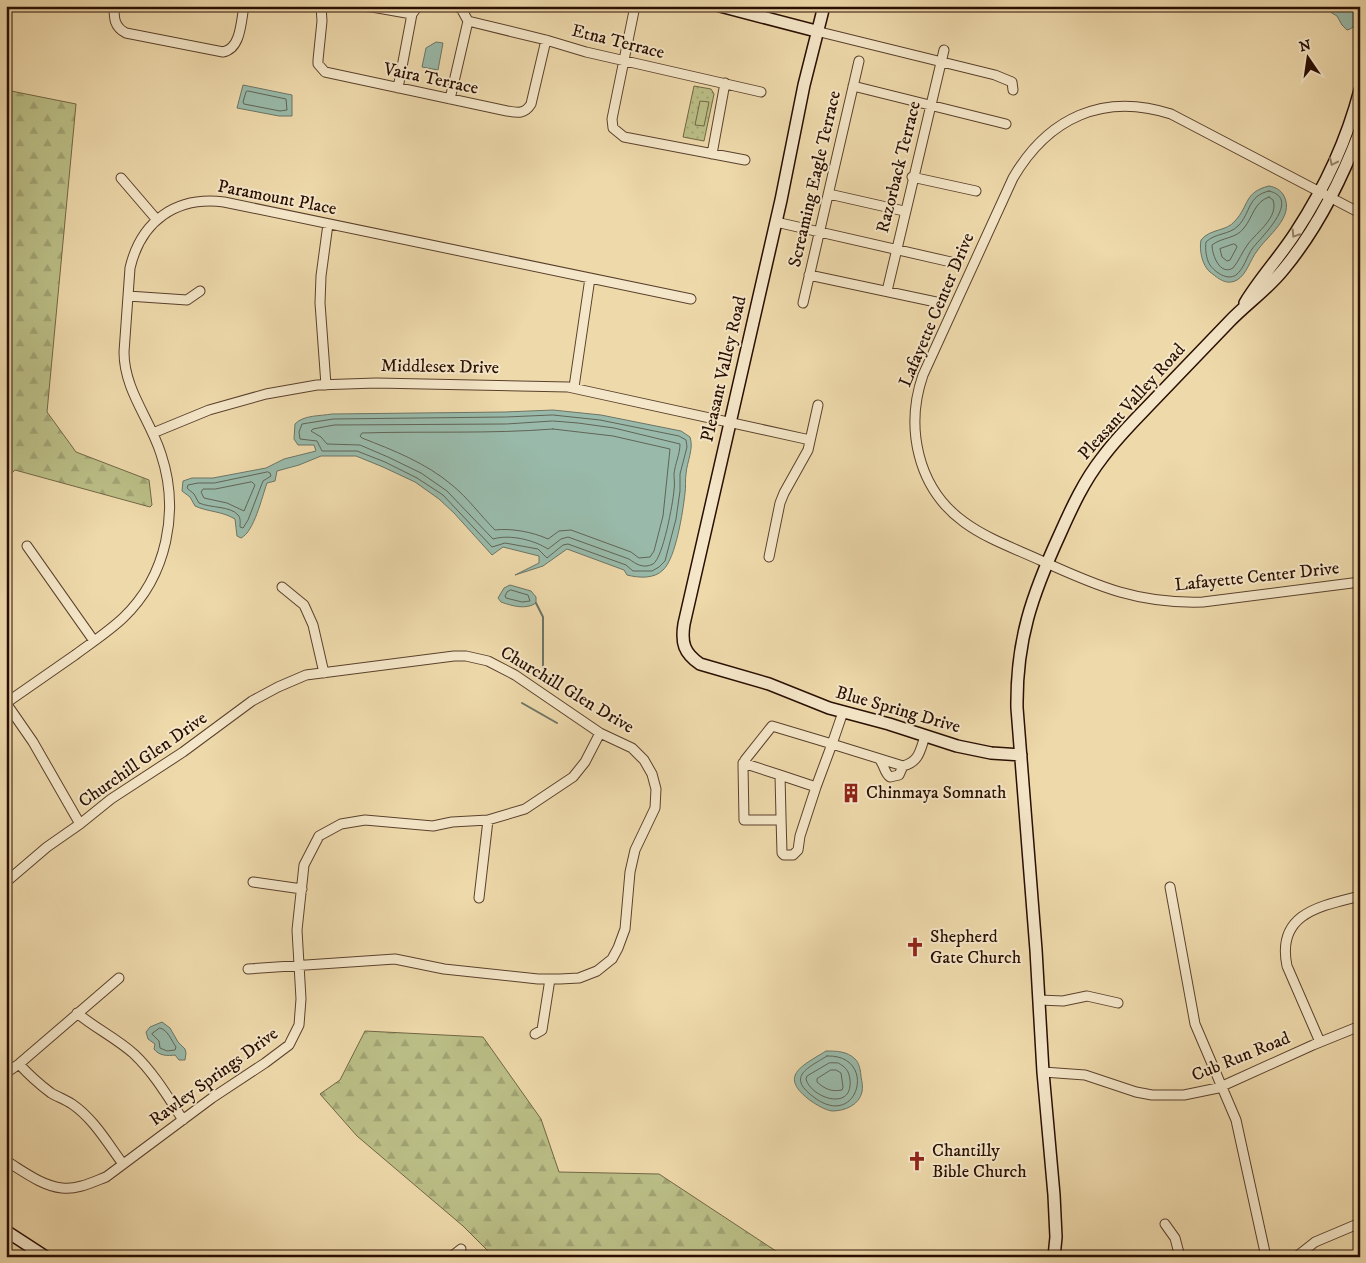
<svg xmlns="http://www.w3.org/2000/svg" width="1366" height="1263" font-family="'IM FELL DW Pica',serif">
<defs>
<pattern id="green-dots" width="8" height="8" patternUnits="userSpaceOnUse" patternTransform="scale(1.25)"><rect width="8" height="8" fill="#bbbf87"/><path d="M2 2h.1M6 6h.1" fill="none" stroke="#a1a373" stroke-width="1.8" stroke-linecap="round"/></pattern>
<pattern id="forest-firs" width="22" height="20" patternUnits="userSpaceOnUse" patternTransform="scale(1.25)"><rect width="22" height="20" fill="#bbbf87"/><path d="M5 1l3.5 6h-7zM16 11l3.5 6h-7z" fill="#a1a373"/></pattern>
</defs>
<rect width="100%" height="100%" fill="#eed9ab"/>
<filter id="stains"><feTurbulence type="fractalNoise" baseFrequency=".004" numOctaves="4"/><feColorMatrix values="0 0 0 0 .2 0 0 0 0 .09 0 0 0 0 .02 0 0 0 .5 -.17"/></filter>
<radialGradient id="worn" r=".72"><stop offset=".6" stop-color="#630" stop-opacity="0"/><stop offset="1" stop-color="#630" stop-opacity=".3"/></radialGradient>
<path fill="url(#green-dots)" stroke="#726644" d="M 694,86 L 711,89 L 714,94 L 704,141 L 683,137 Z"/>
<path fill="url(#forest-firs)" stroke="#726644" d="M 6,90 L 76,104 L 47,412 L 76,452 L 149,480 L 152,505 L 150,507 L 15,470 L 6,478 Z
M 365,1031 L 483,1037 L 541,1119 L 559,1172 L 659,1174 L 785,1257 L 494,1257 L 463,1226 L 357,1136 L 320,1094 L 340,1080 Z"/>
<path fill="#bbbf87" stroke="#726644" d="M 700,101 L 709,102 L 704,126 L 695,125 Z"/>
<path fill="#99baaa" stroke="#6c7566" d="M 1320,6 L 1353,6 C 1359,15 1359,27 1347,30 L 1342,25 L 1337,16 Z
M 436,42 L 443,43 L 438,70 L 422,67 L 426,48 Z
M 243,85 L 292,95 L 292,116 L 279,116 L 237,108 Z
M 1269,186 C 1275,187 1281,190 1284,196 C 1295,217 1267,236 1257,251 C 1250,260 1247,274 1237,280 C 1226,286 1218,278 1210,272 C 1202,265 1199,250 1201,240 C 1211,228 1226,232 1235,221 C 1249,206 1244,192 1269,186 Z
M 553,410 L 601,415 L 681,431 L 690,437 C 694,449 687,461 686,474 C 685,480 686,487 685,493 C 683,511 676,558 663,570 C 654,579 639,578 627,575 L 624,570 L 567,549 L 543,566 L 515,575 L 539,563 L 539,556 L 503,547 L 492,555 L 454,513 L 439,499 L 415,482 L 383,467 L 356,456 L 321,456 L 299,465 L 277,471 L 275,481 L 267,483 C 262,497 254,532 241,538 L 237,536 L 235,519 C 222,511 208,512 195,506 L 190,497 L 182,491 L 183,481 L 192,478 L 213,478 L 266,468 L 284,459 L 316,451 L 314,445 L 298,445 L 294,439 L 295,424 C 303,415 321,416 332,414 L 505,412 Z
M 510,585 L 531,591 L 536,597 L 536,603 C 526,610 512,606 501,602 L 498,598 L 504,588 Z
M 162,1022 L 170,1028 L 178,1042 L 185,1049 L 186,1053 L 185,1060 L 179,1060 L 175,1055 C 168,1056 159,1056 154,1049 L 155,1044 L 148,1039 L 146,1032 L 150,1027 Z
M 826,1051 C 836,1051 847,1051 855,1059 C 859,1062 861,1072 861,1077 C 862,1081 863,1087 862,1092 C 859,1105 845,1111 832,1111 C 825,1110 817,1105 811,1101 C 777,1076 802,1066 826,1051 Z"/>
<g fill="none" stroke-linecap="round" stroke-linejoin="round">
<path stroke="#616456" stroke-width="1" d="M 248,91 L 286,99 L 287,110 L 280,111 L 244,104 L 243,102 L 246,92 Z
M 1269,191 C 1303,199 1260,238 1252,249 C 1247,256 1244,269 1236,275 C 1227,281 1215,272 1210,265 C 1206,259 1205,248 1206,242 C 1215,233 1229,235 1238,226 C 1251,213 1247,196 1269,191 Z
M 1269,197 L 1273,200 C 1279,217 1257,232 1248,244 C 1242,252 1239,261 1233,268 C 1220,276 1212,255 1212,245 C 1222,237 1236,239 1244,228 C 1253,217 1254,202 1269,197 Z
M 1234,244 L 1236,245 L 1237,247 L 1230,260 L 1227,261 L 1222,257 L 1220,249 Z
M 553,415 L 600,420 L 679,436 L 686,440 L 687,447 L 680,474 L 680,491 L 676,519 L 665,561 L 659,567 L 652,571 L 633,571 L 626,565 L 568,544 L 563,545 L 547,558 L 538,549 L 505,543 L 492,547 L 443,495 L 417,478 L 385,462 L 357,451 L 322,451 L 317,441 L 300,439 L 299,432 L 302,424 L 333,419 L 506,417 Z
M 553,421 L 578,423 L 614,428 L 680,444 C 680,454 675,464 674,474 C 674,479 675,485 674,490 C 673,503 663,558 653,564 C 643,569 636,564 629,559 L 568,537 L 561,539 L 548,549 C 534,540 510,534 493,539 L 447,491 L 421,473 L 388,457 L 360,445 L 327,444 L 321,437 L 311,431 L 313,429 L 334,425 L 506,424 Z
M 553,429 L 613,436 L 670,449 L 663,516 L 654,551 L 650,557 L 639,558 L 631,552 L 571,530 L 559,531 L 548,539 C 533,532 511,528 495,530 C 480,515 468,498 452,485 C 426,463 393,450 362,438 L 360,436 L 362,433 C 426,431 490,434 553,429 Z
M 268,472 L 270,473 L 271,476 L 263,481 L 248,520 L 243,528 L 240,527 C 240,523 241,518 238,515 C 231,506 210,508 199,503 L 194,494 L 187,488 L 188,485 L 198,483 L 214,483 Z
M 252,482 L 255,485 L 244,511 L 227,503 L 204,498 L 201,492 L 203,489 L 215,489 Z
M 511,590 L 528,595 L 530,601 L 522,602 L 506,598 L 505,596 L 507,592 Z
M 160,1028 C 168,1030 171,1040 176,1047 L 175,1050 L 167,1051 L 160,1048 L 159,1041 L 152,1034 Z
M 827,1056 C 878,1054 859,1130 815,1098 C 786,1077 806,1069 827,1056 Z
M 838,1063 C 846,1067 849,1071 850,1080 C 853,1112 811,1098 806,1079 L 807,1076 L 829,1063 Z
M 831,1070 L 836,1070 L 841,1073 L 843,1087 L 842,1090 C 831,1092 825,1089 817,1082 L 817,1079 Z"/>
<path stroke="#6c7566" stroke-width="2" d="M 536,603 L 543,617 L 543,674
M 522,703 L 557,723"/>
<defs>
<path id="street" d="M 114,6 C 114,18 114,27 126,33 L 223,52 C 241,49 241,21 244,6
M 321,6 L 322,21 L 318,60 L 318,64 L 325,72 L 507,111 C 518,113 525,114 531,104 L 546,40
M 357,6 L 372,7 L 412,14
M 635,6 L 612,119 L 613,128 L 624,137 L 745,160
M 468,21 L 546,40 L 586,52 L 761,92
M 816,31 L 995,75 L 1012,82 L 1013,90
M 853,86 L 1006,124
M 398,88 L 412,14 L 418,6
M 450,99 L 468,21 L 462,10 L 457,6
M 712,154 L 725,83
M 912,177 L 976,191
M 121,178 L 157,220
M 829,194 L 904,211
M 1360,213 L 1171,114 C 1103,92 1048,118 1013,178 L 923,375 C 905,427 917,488 964,522 C 987,539 1016,549 1042,561 C 1099,587 1139,604 1203,602 L 1360,582
M 776,222 L 951,262
M 809,275 L 936,302
M 887,291 L 944,50
M 128,296 L 187,300 L 200,291
M 803,303 L 859,61
M 326,385 L 320,303 L 321,276 L 328,224
M 574,387 L 590,278
M 153,433 L 209,410 L 266,394 L 317,385 L 376,383 L 568,387 L 810,440
M 27,546 L 94,641
M 769,557 L 780,503 L 784,493 L 808,450 L 818,405
M 282,587 L 304,605 L 313,625 L 324,673
M 6,703 C 29,687 52,671 75,655 C 91,643 108,632 123,618 C 167,576 180,511 161,454 C 150,419 124,390 124,352 L 130,268 C 141,221 176,196 224,202 L 691,299
M 6,703 L 33,742 L 80,824
M 880,760 C 884,765 885,774 890,777 L 899,775 L 903,766
M 743,763 L 780,775 L 781,817 L 780,820 L 744,820 L 743,765 L 745,760 L 772,726 L 832,744 L 843,712
M 780,775 L 816,787 L 832,744 L 903,766 C 919,762 920,751 925,736
M 781,817 L 782,853 L 784,855 L 793,855 L 798,850 L 800,836 L 816,787
M 6,882 L 47,847 L 80,824 L 111,799 L 183,752 L 252,701 L 278,687 L 306,675 L 454,656 L 466,656 L 488,661 L 515,675 L 600,733 L 632,748 L 644,760 L 652,774 L 656,789 L 655,808 L 635,850 L 630,872 L 625,929 L 618,948 L 612,959 L 597,971 L 579,978 L 560,979 L 538,979 L 444,969 L 395,959 L 248,969
M 253,882 L 302,889
M 1170,887 L 1195,1024 L 1236,1120 L 1266,1257
M 479,898 L 488,820
M 1039,1000 L 1063,1001 L 1087,996 L 1118,1003
M 77,1013 C 95,1028 116,1038 134,1054 C 154,1073 168,1097 183,1120
M 535,1034 L 542,1030 L 550,979
M 1320,1042 L 1287,966 C 1276,913 1321,906 1360,896
M 19,1064 C 29,1075 39,1084 51,1093 C 58,1097 66,1100 72,1104 C 94,1119 108,1144 123,1164
M 1043,1072 L 1085,1075 L 1136,1092 L 1152,1095 L 1184,1095 L 1218,1088 L 1313,1045 L 1360,1026
M 6,1073 L 19,1064 L 119,978
M 6,1161 C 23,1171 42,1186 62,1188 C 77,1190 93,1182 106,1177 L 212,1098 L 265,1063 L 289,1045 L 299,1025 L 301,999 L 297,930 L 304,865 L 319,836 L 341,824 L 365,820 L 433,826 L 452,822 L 488,820 L 525,809 L 573,777 L 585,762 L 600,733
M 1165,1224 L 1175,1238 L 1180,1257
M 451,1257 L 461,1249
M 1296,1257 L 1315,1242 L 1360,1223"/>
<path id="secondary" d="M 720,6 L 816,31
M 824,6 L 804,85 L 781,200 L 684,624 C 681,643 684,653 700,664 L 769,684 L 829,708 L 889,724 L 957,746 L 991,753 L 1021,755
M 1245,303 C 1260,278 1280,257 1296,232 C 1324,189 1347,140 1360,90
M 6,1231 L 46,1257
M 1054,1257 L 1056,1237 L 1054,1195 L 1043,1072 L 1036,950 L 1017,708 C 1016,640 1032,595 1060,534 C 1072,507 1084,481 1102,458 C 1118,436 1137,418 1155,399 C 1180,373 1204,348 1229,322 C 1246,304 1267,290 1283,270 C 1317,229 1341,181 1360,131"/>
</defs>
<use href="#street" stroke="#5a412c" stroke-width="11"/>
<use href="#secondary" stroke="#290e01" stroke-width="14"/>
<use href="#street" stroke="#f4e6c8" stroke-width="9"/>
<use href="#secondary" stroke="#f4e6c8" stroke-width="11"/>
</g>
<defs><path id="oneway-chevron" d="M-2-3.5L2.5 0L-2 3.5" fill="none" stroke-width="1.6" stroke-linecap="round" stroke-linejoin="round" transform="scale(1.25)"/></defs>
<g stroke="#99856e">
<use href="#oneway-chevron" transform="translate(1333 162) rotate(115)"/>
<use href="#oneway-chevron" transform="translate(1295 234) rotate(123)"/>
</g>
<defs>
<symbol id="building-bare" viewBox="-9 -9 18 18"><path d="M-4-6H4V6H1V3H-1V6H-4ZM-2.5-4.3h1.7v1.8h-1.7ZM.8-4.3h1.7v1.8H.8ZM-2.5-1h1.7V.8h-1.7ZM.8-1h1.7V.8H.8Z" fill="#8f2418" stroke="#f4e6c8" stroke-width="2.5" paint-order="stroke"/></symbol>
<symbol id="church-bare" viewBox="-9 -9 18 18"><path d="M-1.2-6h2.4v3.5h3.3v2.4h-3.3V6h-2.4V-.1h-3.3v-2.4h3.3Z" fill="#8f2418" stroke="#f4e6c8" stroke-width="2.5" paint-order="stroke"/></symbol>
</defs>
<g fill-rule="evenodd">
<use href="#building-bare" x="837" y="779" width="28" height="28"/>
<use href="#church-bare" x="901" y="933" width="28" height="28"/>
<use href="#church-bare" x="903" y="1147" width="28" height="28"/>
</g>
<g text-anchor="middle" dominant-baseline="central" stroke-width="4" stroke-linejoin="round" paint-order="stroke">
<g font-size="18" fill="#290e01" stroke="#f4e6c8">
<text transform="translate(618 42) rotate(14)">Etna Terrace</text>
<text transform="translate(431 79) rotate(12)">Vaira Terrace</text>
<text transform="translate(899 167) rotate(-76)">Razorback Terrace</text>
<text transform="translate(815 179) rotate(-77)">Screaming Eagle Terrace</text>
<text transform="translate(277 198) rotate(11)">Paramount Place</text>
<text transform="translate(937 310) rotate(-67)">Lafayette Center Drive</text>
<text transform="translate(440 367) rotate(1)">Middlesex Drive</text>
<text transform="translate(724 369) rotate(-77)">Pleasant Valley Road</text>
<text transform="translate(1132 402) rotate(-48)">Pleasant Valley Road</text>
<text transform="translate(1257 577) rotate(-6)">Lafayette Center Drive</text>
<text transform="translate(567 690) rotate(31)">Churchill Glen Drive</text>
<text transform="translate(898 710) rotate(16)">Blue Spring Drive</text>
<text transform="translate(143 760) rotate(-35)">Churchill Glen Drive</text>
<text transform="translate(1241 1057) rotate(-22)">Cub Run Road</text>
<text transform="translate(214 1077) rotate(-36)">Rawley Springs Drive</text>
</g>
<g font-size="18" fill="#290e01" stroke="#f4e6c8" text-anchor="start">
<text x="866" y="793">Chinmaya Somnath</text>
<text x="930" y="937">Shepherd<tspan x="930" dy="21">Gate Church</tspan></text>
<text x="932" y="1151">Chantilly<tspan x="932" dy="21">Bible Church</tspan></text>
</g>
</g>
<rect width="1366" height="1263" fill="none" stroke="#eed9ab" stroke-width="25"/>
<rect x="8" y="8" width="1351" height="1248" fill="none" stroke="#290e01" stroke-width="2.5"/>
<rect x="12" y="12" width="1341" height="1238" fill="none" stroke="#290e01"/>
<g transform="translate(1308 58) rotate(347)" stroke="#f4e6c8" stroke-width="4" paint-order="stroke">
<path d="M0-4L9 19L0 12L-9 19Z" fill="#290e01"/>
<text y="-8" font-size="14" font-weight="bold" text-anchor="middle" fill="#290e01">N</text>
</g>
<rect width="100%" height="100%" filter="url(#stains)"/>
<rect width="100%" height="100%" fill="url(#worn)"/>
</svg>
